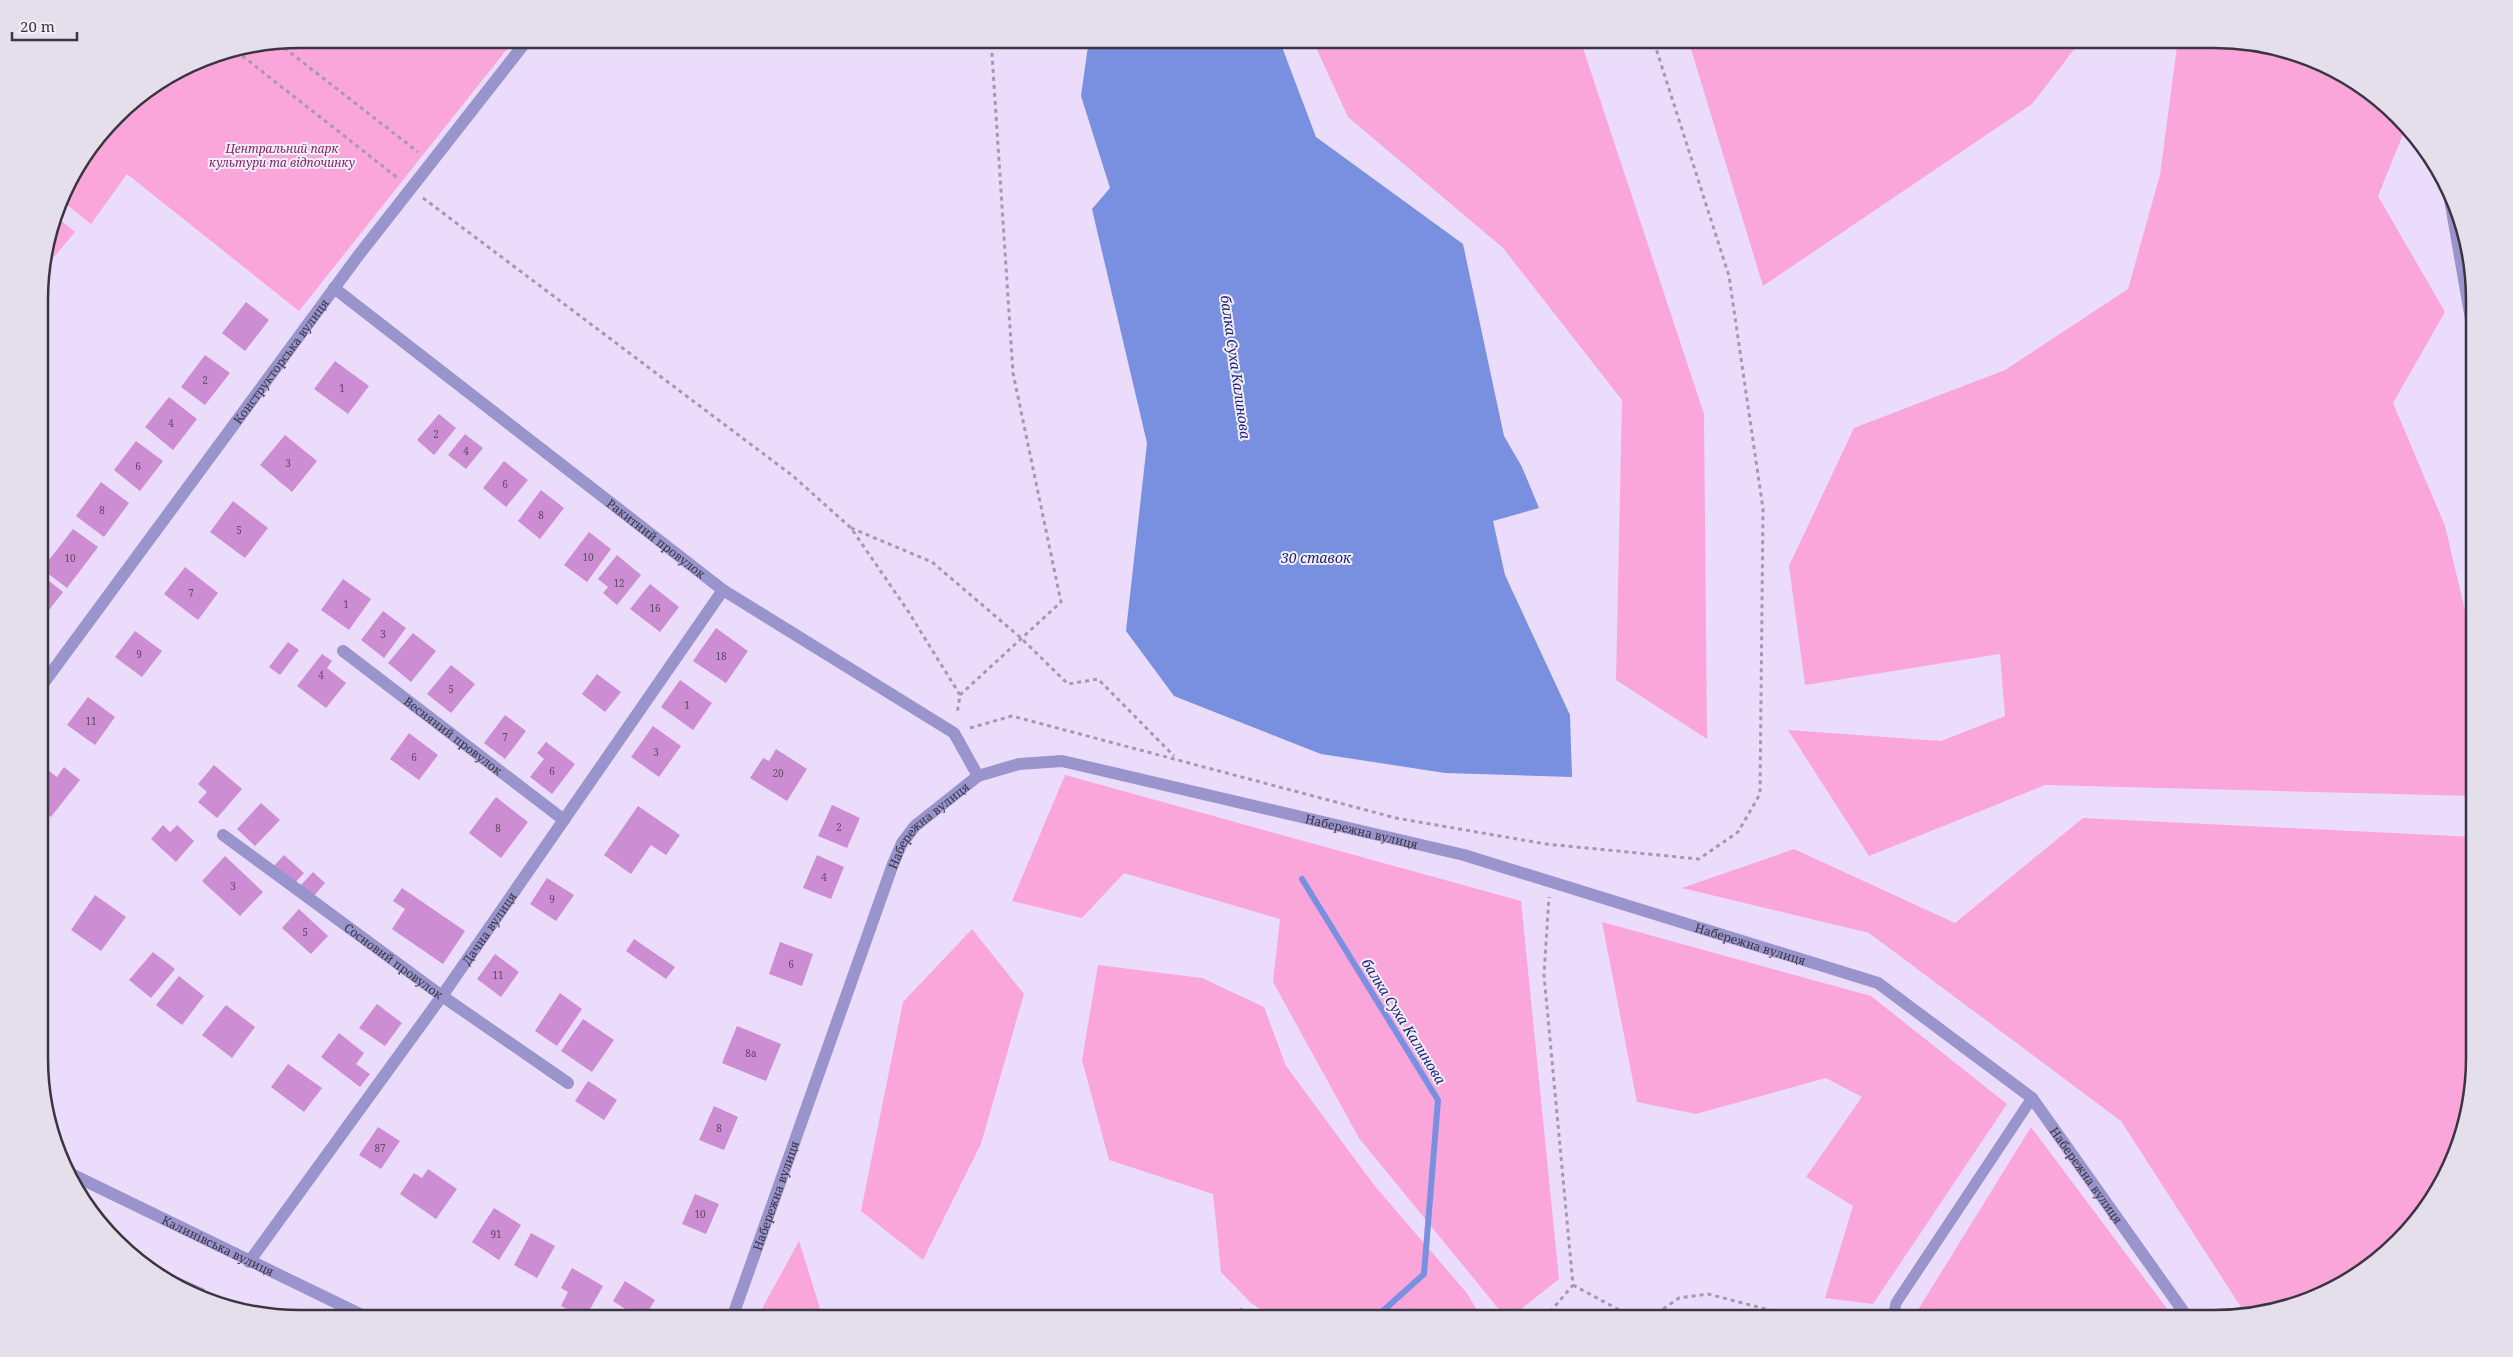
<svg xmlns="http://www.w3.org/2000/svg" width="2513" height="1357" font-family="'Noto Serif',serif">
<rect width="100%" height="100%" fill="#ebdcfc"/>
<path fill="#faa6da" d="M 300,39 L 515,39 L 299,311 L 127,174 L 91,224 L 61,200 L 66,185 L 128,104 L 200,59 Z
M 1312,39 L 1580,39 L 1704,414 L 1707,739 L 1616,680 L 1622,400 L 1503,248 L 1348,117 Z
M 1688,39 L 2082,39 L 2032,104 L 1763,286 Z
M 2178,39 C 2270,39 2344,56 2406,127 L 2378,196 L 2445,312 L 2393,403 L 2445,526 L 2473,644 L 2474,796 L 2045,785 L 1869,856 L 1788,730 L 1941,741 L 2005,716 L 2000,654 L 1805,685 L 1789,566 L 1854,428 L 2005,370 L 2128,289 L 2160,175 Z
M 57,217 L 75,232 L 42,271 Z
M 1065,775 L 1521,901 L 1559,1279 L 1510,1318 L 1506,1318 L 1359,1138 L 1273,982 L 1280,919 L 1124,873 L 1082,918 L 1012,901 Z
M 2083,818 L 2474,837 L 2474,1057 L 2465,1124 L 2447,1173 L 2409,1230 L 2358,1274 L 2297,1304 L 2246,1315 L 2121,1121 L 1869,933 L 1682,888 L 1794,849 L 1955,923 Z
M 1602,922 L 1871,996 L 2007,1104 L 1873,1304 L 1825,1298 L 1853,1206 L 1806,1177 L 1862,1097 L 1826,1078 L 1696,1114 L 1637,1102 Z
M 972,929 L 1024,994 L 981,1144 L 923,1260 L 861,1211 L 903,1002 Z
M 1098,965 L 1202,978 L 1264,1007 L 1286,1066 L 1374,1185 L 1466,1292 L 1482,1318 L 1275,1318 L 1251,1303 L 1221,1272 L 1213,1194 L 1109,1160 L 1082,1060 Z
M 2031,1127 L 2174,1318 L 1913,1318 Z
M 799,1241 L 823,1318 L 757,1318 Z"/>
<path fill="#7890df" d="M 1089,39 L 1279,39 L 1316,137 L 1463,244 L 1504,436 L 1522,467 L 1539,508 L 1493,521 L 1505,575 L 1570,715 L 1572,777 L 1445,773 L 1321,754 L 1174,696 L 1126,631 L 1147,443 L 1092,209 L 1110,188 L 1081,96 Z
M 1241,1308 L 1257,1318 L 1223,1318 Z"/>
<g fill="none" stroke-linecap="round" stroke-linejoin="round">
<path stroke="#7890df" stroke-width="6" d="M 1302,879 L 1438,1100 L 1424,1274 L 1375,1318"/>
</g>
<path fill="#cc8dd2" d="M 246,302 L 269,320 L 245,351 L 222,333 Z
M 205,355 L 230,373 L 205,405 L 181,387 Z
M 335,361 L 369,386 L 348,414 L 314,389 Z
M 169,397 L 197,419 L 173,450 L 145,427 Z
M 439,414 L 456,428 L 434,455 L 417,440 Z
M 465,434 L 483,448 L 466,469 L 448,455 Z
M 285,435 L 317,461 L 292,492 L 260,465 Z
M 136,441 L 163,461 L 140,491 L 114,470 Z
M 504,461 L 528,480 L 506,507 L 483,488 Z
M 101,482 L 129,503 L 104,537 L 76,516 Z
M 541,490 L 564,508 L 540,539 L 518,521 Z
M 233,501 L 268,528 L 245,558 L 210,532 Z
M 73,529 L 98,547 L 67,588 L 42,569 Z
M 589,532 L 611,549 L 587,582 L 564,565 Z
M 617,555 L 641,575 L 617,605 L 603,593 L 608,587 L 598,579 Z
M 185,567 L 218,593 L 198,620 L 164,594 Z
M 40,574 L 63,592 L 49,610 L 40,603 Z
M 343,579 L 371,599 L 349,630 L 321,610 Z
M 650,584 L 679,607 L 660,632 L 630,609 Z
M 383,611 L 406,628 L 384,658 L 361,640 Z
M 716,628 L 748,651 L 726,683 L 693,661 Z
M 135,631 L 162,651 L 142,677 L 115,657 Z
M 413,633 L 436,651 L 411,682 L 388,663 Z
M 288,642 L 299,650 L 280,675 L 269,667 Z
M 322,654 L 332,661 L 327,668 L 346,683 L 326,708 L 297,686 Z
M 451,665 L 475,684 L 451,713 L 427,694 Z
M 597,674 L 621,692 L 605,712 L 582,694 Z
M 680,680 L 712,703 L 693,730 L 661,707 Z
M 88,697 L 115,717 L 95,745 L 67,725 Z
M 505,715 L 526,731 L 505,759 L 484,743 Z
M 653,726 L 681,746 L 659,777 L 631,757 Z
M 409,733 L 438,755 L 419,780 L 390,759 Z
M 546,742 L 575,764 L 552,794 L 530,777 L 544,759 L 537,753 Z
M 776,749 L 807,769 L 787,801 L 750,778 L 763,758 L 769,761 Z
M 40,764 L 57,777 L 64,767 L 80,780 L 51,817 L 40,808 Z
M 214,765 L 242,789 L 217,818 L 198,802 L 207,792 L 198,784 Z
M 496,797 L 528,822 L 501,858 L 469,833 Z
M 261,803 L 280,820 L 255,846 L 237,829 Z
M 832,805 L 860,818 L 847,848 L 818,836 Z
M 638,806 L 680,835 L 666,855 L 651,845 L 631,874 L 604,855 Z
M 163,825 L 170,832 L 177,825 L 194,841 L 176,862 L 151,839 Z
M 284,855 L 304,873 L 294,884 L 274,866 Z
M 817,855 L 844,867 L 831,899 L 803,888 Z
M 225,856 L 263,892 L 240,916 L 202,881 Z
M 313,872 L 325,883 L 313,897 L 300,886 Z
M 547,878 L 574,895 L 556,921 L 530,904 Z
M 402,888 L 465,931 L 443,964 L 392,929 L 405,909 L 393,901 Z
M 95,895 L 126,917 L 101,951 L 71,930 Z
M 299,909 L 328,936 L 311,954 L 282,928 Z
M 634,939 L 675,967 L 666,979 L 626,951 Z
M 780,942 L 813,954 L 802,986 L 769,974 Z
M 153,952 L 175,969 L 151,998 L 129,980 Z
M 495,954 L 519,972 L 501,997 L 477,979 Z
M 179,976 L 204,996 L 182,1025 L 156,1005 Z
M 560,993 L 582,1009 L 557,1046 L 535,1031 Z
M 377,1004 L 402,1023 L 385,1046 L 359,1028 Z
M 226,1005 L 255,1027 L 232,1058 L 202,1035 Z
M 583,1019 L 614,1040 L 592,1072 L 561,1051 Z
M 737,1026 L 781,1044 L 766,1081 L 722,1063 Z
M 339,1033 L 364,1053 L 356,1064 L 370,1074 L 360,1087 L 321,1057 Z
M 288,1064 L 322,1088 L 304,1112 L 271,1087 Z
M 588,1081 L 617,1100 L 604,1120 L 575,1101 Z
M 714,1106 L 738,1117 L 724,1150 L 699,1140 Z
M 378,1127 L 400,1141 L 381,1169 L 359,1155 Z
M 428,1169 L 457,1189 L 436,1219 L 400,1194 L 414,1173 L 422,1178 Z
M 695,1194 L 719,1204 L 706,1234 L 682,1224 Z
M 494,1208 L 521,1225 L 499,1260 L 472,1242 Z
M 531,1233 L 555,1246 L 537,1278 L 514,1265 Z
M 572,1268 L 603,1286 L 585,1318 L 561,1306 L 568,1292 L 561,1288 Z
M 173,1275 L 205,1289 L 201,1297 L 184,1291 L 170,1282 Z
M 625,1281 L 655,1300 L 644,1318 L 639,1318 L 613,1301 Z
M 670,1309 L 686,1318 L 665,1318 Z"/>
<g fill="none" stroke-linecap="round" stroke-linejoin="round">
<path stroke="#a599b1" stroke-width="3" stroke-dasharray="4 4" stroke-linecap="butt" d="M 278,43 L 418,152
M 236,51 L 399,179
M 423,198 L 793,476 L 851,528 L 908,611 L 960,695 L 957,714
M 851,528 L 932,562 L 1021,638 L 1068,684 L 1098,679 L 1174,756
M 960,695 L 1061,602 L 1013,373 L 991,39
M 970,728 L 1012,716 L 1396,818 L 1546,844 L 1699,859 L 1738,832 L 1760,794 L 1763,509 L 1729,276 L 1653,39
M 1573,1285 L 1634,1318
M 1545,1318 L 1573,1285 L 1544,975 L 1549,897
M 1650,1318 L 1679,1298 L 1708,1294 L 1800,1318"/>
<path stroke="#9994cc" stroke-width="11" d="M 1893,1318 L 1896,1303 L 2032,1098"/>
<g stroke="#9994cc" stroke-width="12">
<path d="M 2448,188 L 2472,325"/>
<path id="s1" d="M 334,288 L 723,590 L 954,733 L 978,776"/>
<path id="s2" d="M 343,651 L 564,820"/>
<path id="s3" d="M 40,688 L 358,256 L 528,39"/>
<path id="s4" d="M 223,835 L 442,996 L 568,1083"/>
<path id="s5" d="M 249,1262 L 442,996 L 723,590"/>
</g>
<g stroke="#9994cc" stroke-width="12">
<path id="s6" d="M 67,1172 L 368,1318"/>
<path id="s7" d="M 732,1318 L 893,864 L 902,843 L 915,826 L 978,776 L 1019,764 L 1062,761 L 1464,855 L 1878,983 L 2032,1098 L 2188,1318"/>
</g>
</g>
<g text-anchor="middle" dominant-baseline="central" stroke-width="4" stroke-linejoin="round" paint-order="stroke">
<g font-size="10" fill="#5f4b65">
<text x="205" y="380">2</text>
<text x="342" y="388">1</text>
<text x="171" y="423">4</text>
<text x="436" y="434">2</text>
<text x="466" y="451">4</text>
<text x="288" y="463">3</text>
<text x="138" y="466">6</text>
<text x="505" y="484">6</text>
<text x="102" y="510">8</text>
<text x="541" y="515">8</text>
<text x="239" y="530">5</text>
<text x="588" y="557">10</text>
<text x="70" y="558">10</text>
<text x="619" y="583">12</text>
<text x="191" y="593">7</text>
<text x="346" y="604">1</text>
<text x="655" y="608">16</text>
<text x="383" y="634">3</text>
<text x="139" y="654">9</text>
<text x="721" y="656">18</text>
<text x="321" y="675">4</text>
<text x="451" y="689">5</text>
<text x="687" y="705">1</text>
<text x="91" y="721">11</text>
<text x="505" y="737">7</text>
<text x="656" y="752">3</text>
<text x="414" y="757">6</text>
<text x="552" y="771">6</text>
<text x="778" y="773">20</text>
<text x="839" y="827">2</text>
<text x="498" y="828">8</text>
<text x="824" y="877">4</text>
<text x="233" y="886">3</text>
<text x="552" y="899">9</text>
<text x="305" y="932">5</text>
<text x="791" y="964">6</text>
<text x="498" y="975">11</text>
<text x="751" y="1053">8а</text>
<text x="719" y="1128">8</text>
<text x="380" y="1148">87</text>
<text x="700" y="1214">10</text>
<text x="496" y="1234">91</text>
</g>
<g font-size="12" font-style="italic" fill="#862669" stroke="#f3eefa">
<text x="282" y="148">Центральний парк<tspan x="282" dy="14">культури та відпочинку</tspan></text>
</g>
<g font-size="12" fill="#3b3541" stroke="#f3eefa">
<text stroke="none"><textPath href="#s3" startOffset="406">Конструкторська вулиця</textPath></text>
<text stroke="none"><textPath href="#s1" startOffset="408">Ракитний провулок</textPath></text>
<text stroke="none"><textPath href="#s2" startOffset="139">Весняний провулок</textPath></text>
<text stroke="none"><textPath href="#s7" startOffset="535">Набережна вулиця</textPath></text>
<text stroke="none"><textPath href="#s7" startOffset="1000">Набережна вулиця</textPath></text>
<text stroke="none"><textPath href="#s5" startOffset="411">Дачна вулиця</textPath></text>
<text stroke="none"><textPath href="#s7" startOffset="1405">Набережна вулиця</textPath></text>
<text stroke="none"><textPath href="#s4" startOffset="212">Сосновий провулок</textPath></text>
<text stroke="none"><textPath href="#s7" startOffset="1825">Набережна вулиця</textPath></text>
<text stroke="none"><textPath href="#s7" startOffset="130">Набережна вулиця</textPath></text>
<text stroke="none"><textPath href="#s6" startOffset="168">Калинівська вулиця</textPath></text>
</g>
<g font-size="14" font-style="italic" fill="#18217b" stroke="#f3eefa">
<text transform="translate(1236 367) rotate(82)">балка Суха Калинова</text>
<text x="1316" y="557">30 ставок</text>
<text transform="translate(1404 1021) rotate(58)">балка Суха Калинова</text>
</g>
</g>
<path d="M0 0H2513V1357H0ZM300 48H2214A252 252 0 0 1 2466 300V1058A252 252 0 0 1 2214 1310H300A252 252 0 0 1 48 1058V300A252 252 0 0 1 300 48Z" fill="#e4dfeb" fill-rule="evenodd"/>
<path fill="none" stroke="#3b3541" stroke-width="2.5" d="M300 48H2214A252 252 0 0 1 2466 300V1058A252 252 0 0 1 2214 1310H300A252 252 0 0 1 48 1058V300A252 252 0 0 1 300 48Z"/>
<path d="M12 32v8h65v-8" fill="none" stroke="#3b3541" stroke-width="2.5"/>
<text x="20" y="32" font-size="15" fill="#3b3541" stroke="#f3eefa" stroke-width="4" paint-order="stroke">20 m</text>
</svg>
